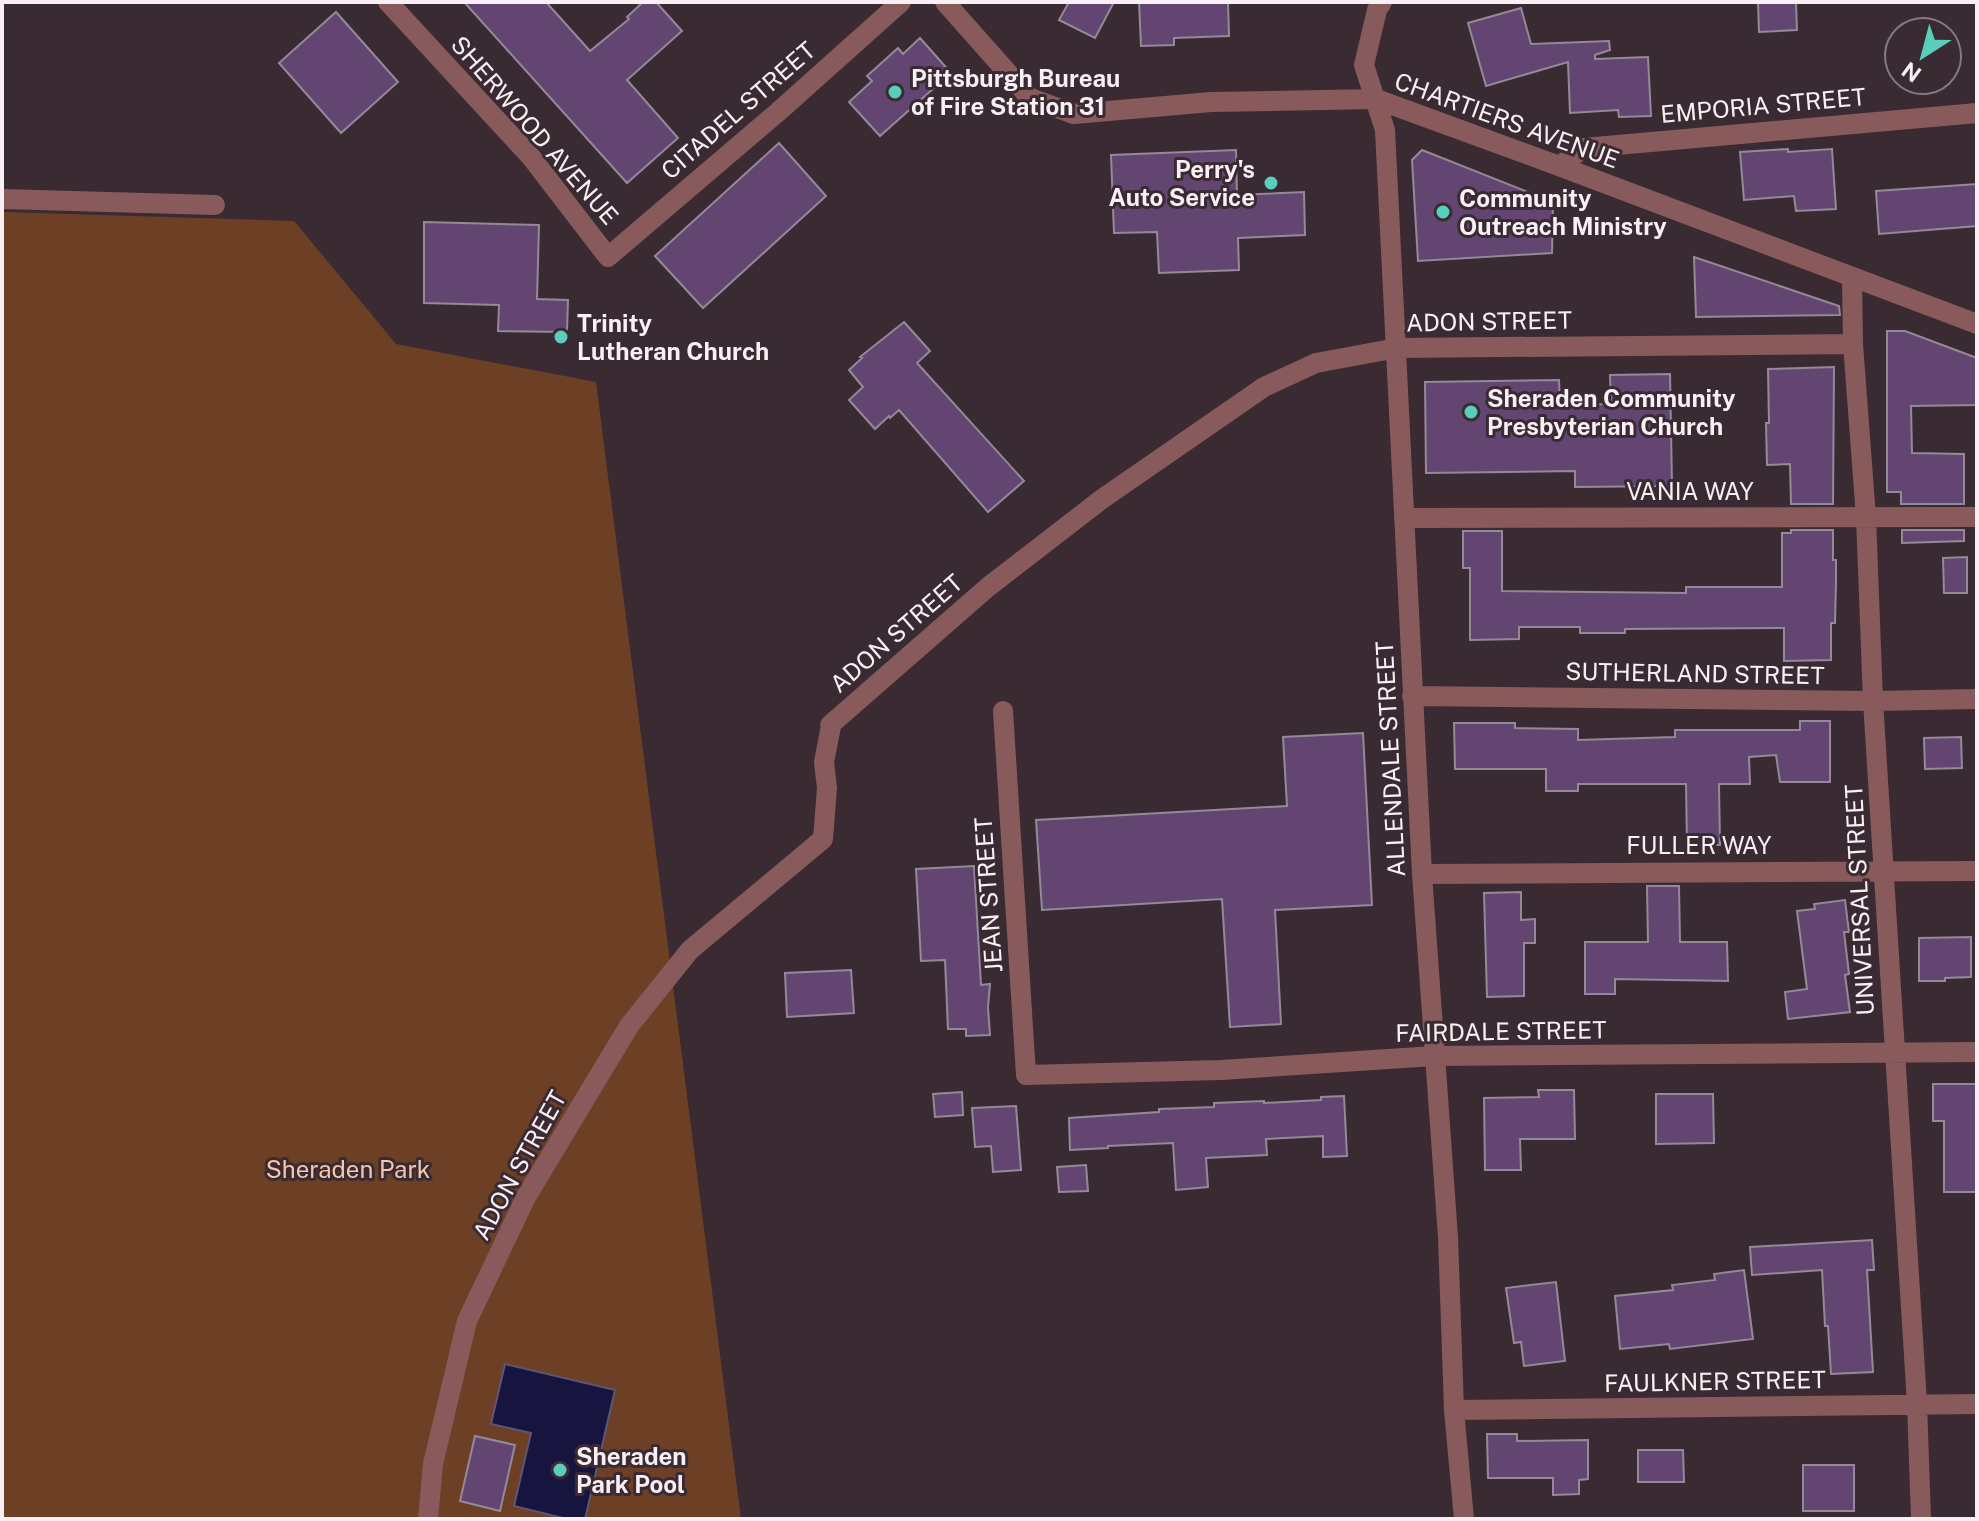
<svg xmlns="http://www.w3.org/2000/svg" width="1979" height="1521" font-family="'Public Sans',sans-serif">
<rect width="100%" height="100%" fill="#3a2b33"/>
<path fill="#6d4025" d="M 2,212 L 294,221 L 396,344 L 596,382 L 741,1519 L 2,1519 Z"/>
<path fill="#17153f" stroke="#5b5675" stroke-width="2" d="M 505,1364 L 615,1390 L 585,1519 L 567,1519 L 514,1506 L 531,1433 L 491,1424 Z"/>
<path fill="#624671" stroke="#938999" stroke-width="2" d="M 464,2 L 546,2 L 590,51 L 629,19 L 627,17 L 643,2 L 656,2 L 682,31 L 627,80 L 678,138 L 627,183 Z
M 1069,2 L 1114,2 L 1095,38 L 1059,20 Z
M 1139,2 L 1228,2 L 1229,36 L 1174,38 L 1174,45 L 1141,46 Z
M 1758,2 L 1796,2 L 1797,30 L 1759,32 Z
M 1521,8 L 1531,44 L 1609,41 L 1610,50 L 1595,55 L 1595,59 L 1648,57 L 1651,116 L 1619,117 L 1618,110 L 1570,113 L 1568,62 L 1486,86 L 1468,23 Z
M 336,12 L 398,82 L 341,133 L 279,63 Z
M 920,38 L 951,73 L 880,136 L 849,102 L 872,81 L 867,76 L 898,48 L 903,54 Z
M 779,143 L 826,196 L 703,308 L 655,256 Z
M 1788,149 L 1788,152 L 1832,149 L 1836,209 L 1796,211 L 1794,196 L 1744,200 L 1740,152 Z
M 1236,150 L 1237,195 L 1304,192 L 1305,235 L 1238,238 L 1239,270 L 1159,273 L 1157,232 L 1114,233 L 1111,155 Z
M 1422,150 L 1553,202 L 1552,253 L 1418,261 L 1412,160 Z
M 1977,184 L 1977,226 L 1879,234 L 1876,191 Z
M 424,222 L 539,225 L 537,299 L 568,300 L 567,332 L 498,331 L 499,305 L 424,303 Z
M 1694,257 L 1839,306 L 1840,315 L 1696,317 Z
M 904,322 L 930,351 L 917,363 L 1024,481 L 988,512 L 899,410 L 890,418 L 889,416 L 875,429 L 849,400 L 863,387 L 849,370 L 862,358 L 860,357 Z
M 1887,331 L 1905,331 L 1977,358 L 1977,405 L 1911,406 L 1912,453 L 1964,454 L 1964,504 L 1901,504 L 1901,492 L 1887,492 Z
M 1834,367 L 1833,504 L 1791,504 L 1790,464 L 1767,465 L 1766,423 L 1769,423 L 1768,369 Z
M 1670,374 L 1672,486 L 1575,487 L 1575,471 L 1426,473 L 1425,382 L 1559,380 L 1560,405 L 1611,404 L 1610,375 Z
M 1791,530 L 1833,530 L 1833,560 L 1836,560 L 1836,583 L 1835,623 L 1831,623 L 1831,660 L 1784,661 L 1784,628 L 1625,629 L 1625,633 L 1580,633 L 1580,627 L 1519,627 L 1519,639 L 1470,640 L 1470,568 L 1463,568 L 1463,531 L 1502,531 L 1502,591 L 1686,593 L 1686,587 L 1782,587 L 1782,533 L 1791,533 Z
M 1902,530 L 1964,530 L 1964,541 L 1902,543 Z
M 1967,557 L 1967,593 L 1944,593 L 1943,558 Z
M 1800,721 L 1830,721 L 1830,782 L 1780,782 L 1776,755 L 1749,757 L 1750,784 L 1719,784 L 1720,845 L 1687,845 L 1686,784 L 1578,784 L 1578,791 L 1546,791 L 1546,769 L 1455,769 L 1454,723 L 1515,723 L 1515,728 L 1578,729 L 1578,740 L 1675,737 L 1675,730 L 1800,730 Z
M 1363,733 L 1372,905 L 1275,910 L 1281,1024 L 1230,1027 L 1222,899 L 1042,910 L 1036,820 L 1287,806 L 1283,737 Z
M 1961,737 L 1962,768 L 1925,769 L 1924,738 Z
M 974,866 L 981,985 L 990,984 L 988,1007 L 990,1035 L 966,1036 L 966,1029 L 948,1029 L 945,960 L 921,961 L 916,869 Z
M 1647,886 L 1679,886 L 1680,942 L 1727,942 L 1728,981 L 1615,979 L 1615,994 L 1585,994 L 1585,942 L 1648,942 Z
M 1521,892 L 1521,920 L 1535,919 L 1535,943 L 1524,943 L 1524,996 L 1487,997 L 1484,893 Z
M 1845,900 L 1849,932 L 1844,932 L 1849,974 L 1845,975 L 1850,1012 L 1788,1019 L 1785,992 L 1807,989 L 1797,911 L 1815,909 L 1814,904 Z
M 1971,937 L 1971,977 L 1945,978 L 1945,981 L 1919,981 L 1919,938 Z
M 851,970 L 854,1013 L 787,1017 L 785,973 Z
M 1933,1084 L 1977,1084 L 1977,1192 L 1944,1192 L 1944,1121 L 1933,1121 Z
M 1538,1090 L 1574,1090 L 1575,1139 L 1520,1139 L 1521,1170 L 1485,1170 L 1484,1098 L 1539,1097 Z
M 962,1092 L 963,1115 L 935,1117 L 933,1094 Z
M 1656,1094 L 1713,1094 L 1714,1143 L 1656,1144 Z
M 1344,1096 L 1347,1156 L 1323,1157 L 1323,1136 L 1266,1139 L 1267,1155 L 1206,1158 L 1208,1187 L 1176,1190 L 1173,1143 L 1108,1146 L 1108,1148 L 1070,1150 L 1069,1118 L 1159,1112 L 1159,1109 L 1214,1107 L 1214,1103 L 1264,1101 L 1264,1103 L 1321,1100 L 1321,1097 Z
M 1016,1106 L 1021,1170 L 993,1172 L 991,1146 L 975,1147 L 972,1108 Z
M 1086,1165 L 1088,1191 L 1059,1192 L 1057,1167 Z
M 1872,1240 L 1874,1270 L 1867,1270 L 1873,1372 L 1831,1374 L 1828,1326 L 1825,1326 L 1822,1270 L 1752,1275 L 1750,1247 Z
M 1744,1270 L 1753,1339 L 1670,1349 L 1669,1344 L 1620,1349 L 1615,1296 L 1673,1290 L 1672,1285 L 1715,1280 L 1714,1274 Z
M 1556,1282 L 1565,1361 L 1524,1366 L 1521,1342 L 1514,1343 L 1506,1288 Z
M 1487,1434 L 1517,1434 L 1517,1441 L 1588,1440 L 1588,1479 L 1579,1480 L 1579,1494 L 1553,1495 L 1553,1478 L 1488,1478 Z
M 475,1436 L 515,1445 L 500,1511 L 460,1501 Z
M 1638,1450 L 1683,1450 L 1684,1482 L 1638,1482 Z
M 1803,1465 L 1854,1465 L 1854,1511 L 1803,1511 Z"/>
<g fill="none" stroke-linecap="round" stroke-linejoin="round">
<path stroke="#895a5b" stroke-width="20" d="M 388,2 L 531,157 L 608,257 L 778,112 L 901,2
M 945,2 L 1030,98 L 1074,114 L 1211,102 L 1376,99 L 1559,166 L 1977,324
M 1382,2 L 1377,10 L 1364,65 L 1385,130 L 1422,874 L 1448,1237 L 1454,1410 L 1464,1519
M 1559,166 L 1584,148 L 1977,113
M 2,199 L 215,205
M 1852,278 L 1853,344 L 1866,517 L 1873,701 L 1917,1403 L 1921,1519
M 1404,518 L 1977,517
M 1412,696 L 1873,701 L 1977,699
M 1003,711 L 1026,1075 L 1221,1070 L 1434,1056 L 1977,1052
M 1422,874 L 1977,871
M 1454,1410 L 1977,1404
M 428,1519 L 433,1464 L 467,1321 L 526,1197 L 629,1026 L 690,950 L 823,839 L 827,788 L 824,762 L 831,726 L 830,725 L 988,587 L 1102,499 L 1264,387 L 1316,363 L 1397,348 L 1853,344"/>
</g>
<g fill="#5acebc" stroke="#3a2b33" stroke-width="3">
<circle cx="895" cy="92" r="8"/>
<circle cx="1271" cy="183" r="8"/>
<circle cx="1443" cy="212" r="8"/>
<circle cx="561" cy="337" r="8"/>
<circle cx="1471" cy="412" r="8"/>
<circle cx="560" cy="1470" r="8"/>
</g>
<g text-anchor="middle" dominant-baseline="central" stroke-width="6" stroke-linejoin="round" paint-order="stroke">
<g font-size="24" font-weight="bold" fill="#f9eff4" stroke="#3a2b33" text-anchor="start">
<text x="911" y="78">Pittsburgh Bureau<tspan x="911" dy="28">of Fire Station 31</tspan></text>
<text x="1255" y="169" text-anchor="end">Perry's<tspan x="1255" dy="28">Auto Service</tspan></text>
<text x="1459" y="198">Community<tspan x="1459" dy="28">Outreach Ministry</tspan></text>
<text x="577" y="323">Trinity<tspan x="577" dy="28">Lutheran Church</tspan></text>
<text x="1487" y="398">Sheraden Community<tspan x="1487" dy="28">Presbyterian Church</tspan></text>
<text x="576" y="1456">Sheraden<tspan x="576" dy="28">Park Pool</tspan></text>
</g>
<g font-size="24" fill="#f9eff4" stroke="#3a2b33">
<text transform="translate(1763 105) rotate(-5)">EMPORIA STREET</text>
<text transform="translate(738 110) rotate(-41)">CITADEL STREET</text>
<text transform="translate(1507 120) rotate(20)">CHARTIERS AVENUE</text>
<text transform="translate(535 130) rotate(49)">SHERWOOD AVENUE</text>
<text transform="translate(1489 321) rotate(-1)">ADON STREET</text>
<text x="1690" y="491">VANIA WAY</text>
<text transform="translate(896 633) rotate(-41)">ADON STREET</text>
<text transform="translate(1695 673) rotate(1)">SUTHERLAND STREET</text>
<text transform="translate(1390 759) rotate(-93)">ALLENDALE STREET</text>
<text x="1699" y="845">FULLER WAY</text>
<text transform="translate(988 895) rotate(-94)">JEAN STREET</text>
<text transform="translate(1859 900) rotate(-93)">UNIVERSAL STREET</text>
<text transform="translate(1501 1031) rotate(-1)">FAIRDALE STREET</text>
<text transform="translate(519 1165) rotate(-61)">ADON STREET</text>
<text transform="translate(1715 1381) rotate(-1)">FAULKNER STREET</text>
</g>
<g font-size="24" fill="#f6c7ac" stroke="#3a2b33">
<text x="348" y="1169">Sheraden Park</text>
</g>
</g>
<rect width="1979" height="1521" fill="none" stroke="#f9eff4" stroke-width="8"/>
<g transform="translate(1923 56) rotate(216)"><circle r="38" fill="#3a2b33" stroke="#867980" stroke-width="2"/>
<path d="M0-6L14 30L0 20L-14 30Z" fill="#5acebc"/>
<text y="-12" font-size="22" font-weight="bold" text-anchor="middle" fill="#f9eff4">N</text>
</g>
</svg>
